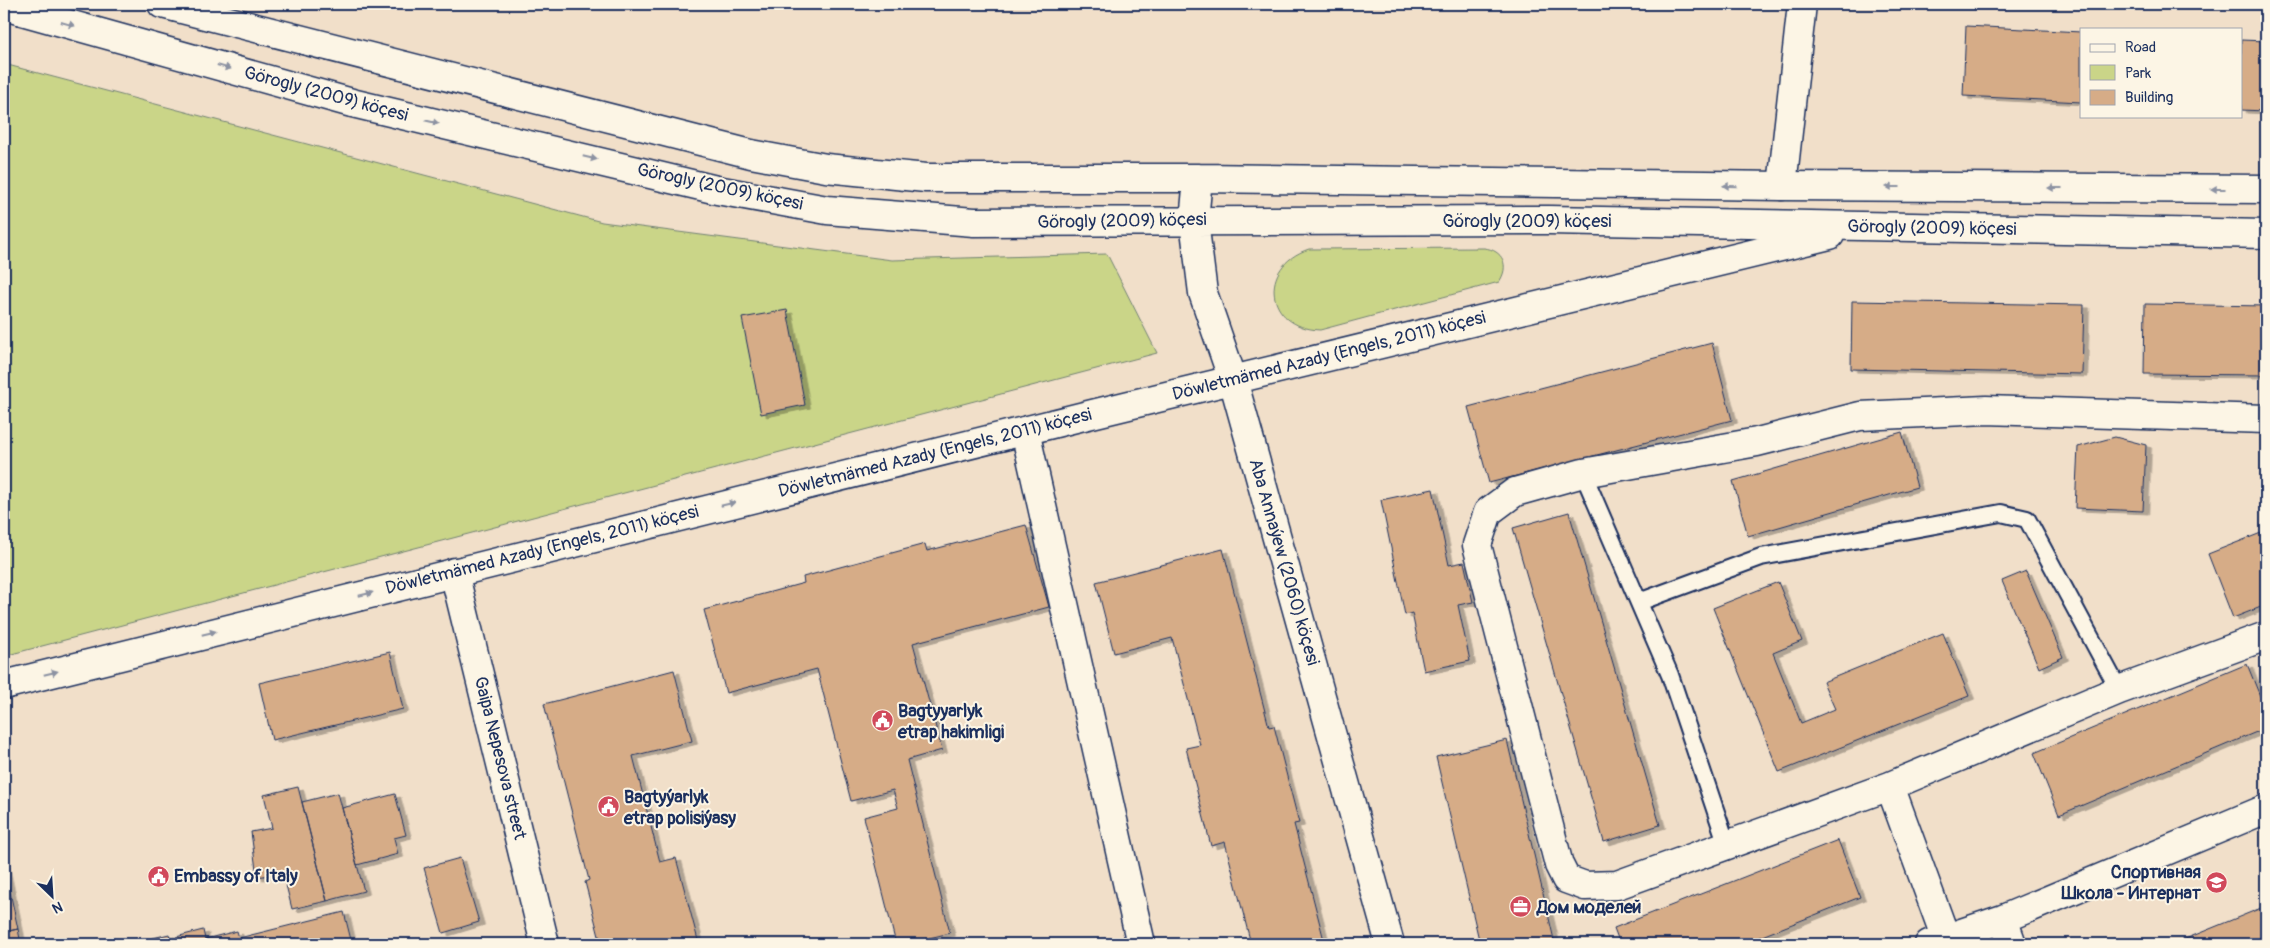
<svg xmlns="http://www.w3.org/2000/svg" width="2270" height="948" font-family="Pangolin,sans-serif">
<defs>
<filter id="shadow"><feDropShadow dx="5.5" dy="3" stdDeviation="0" flood-color="#0004"/></filter>
</defs>
<rect width="100%" height="100%" fill="#f1dfc9"/>
<filter id="ink" filterUnits="userSpaceOnUse"><feTurbulence type="fractalNoise" baseFrequency=".02" numOctaves="2"/><feDisplacementMap in="SourceGraphic" scale="10" xChannelSelector="R" yChannelSelector="G"/><feConvolveMatrix kernelMatrix="1 2 1 2 8 2 1 2 1" color-interpolation-filters="sRGB"/></filter>
<g filter="url(#ink)">
<path fill="#cad588" stroke="#728273" d="M 4,64 L 602,222 L 892,260 L 1107,254 L 1157,353 L 4,656 Z
M 1484,248 C 1503,250 1510,266 1499,282 L 1320,330 C 1265,328 1257,266 1309,249 Z"/>
<path fill="#d6ac87" stroke="#1b2f5e" filter="url(#shadow)" d="M 1966,26 L 2081,32 L 2081,102 L 1963,96 Z
M 2241,40 L 2266,41 L 2266,111 L 2241,110 Z
M 1852,301 L 2084,305 L 2082,374 L 1851,369 Z
M 2145,304 L 2266,306 L 2266,375 L 2144,374 Z
M 787,310 L 805,405 L 761,414 L 742,318 Z
M 1712,343 L 1732,420 L 1489,483 L 1468,407 Z
M 1902,432 L 1917,487 L 1748,536 L 1733,481 Z
M 2115,437 L 2146,445 L 2143,511 L 2075,508 L 2078,447 Z
M 1433,489 L 1449,565 L 1464,562 L 1473,602 L 1458,605 L 1470,661 L 1424,671 L 1412,613 L 1405,615 L 1381,500 Z
M 1569,512 L 1660,825 L 1604,842 L 1513,528 Z
M 1026,525 L 1049,607 L 913,643 L 942,750 L 907,760 L 950,933 L 925,939 L 926,944 L 896,944 L 864,817 L 898,808 L 893,790 L 851,801 L 817,669 L 726,693 L 704,610 L 804,583 L 803,577 L 925,544 L 927,551 Z
M 2266,531 L 2266,605 L 2233,618 L 2208,554 Z
M 1223,549 L 1269,727 L 1274,726 L 1299,823 L 1294,824 L 1325,944 L 1251,944 L 1225,842 L 1211,846 L 1186,748 L 1200,745 L 1172,638 L 1114,653 L 1096,582 Z
M 2026,571 L 2063,657 L 2039,668 L 2002,581 Z
M 1778,582 L 1802,641 L 1773,653 L 1801,723 L 1835,709 L 1823,682 L 1943,633 L 1969,696 L 1779,772 L 1713,608 Z
M 390,652 L 403,709 L 272,740 L 259,683 Z
M 2247,664 L 2266,711 L 2266,728 L 2059,815 L 2034,753 Z
M 674,670 L 692,741 L 633,756 L 660,862 L 676,858 L 699,944 L 601,944 L 585,882 L 589,880 L 544,704 Z
M 1507,740 L 1555,944 L 1480,944 L 1436,757 Z
M 298,787 L 327,901 L 292,909 L 283,873 L 257,877 L 251,832 L 272,828 L 264,795 Z
M 338,793 L 364,891 L 327,901 L 302,802 Z
M 395,794 L 406,835 L 394,838 L 398,854 L 357,865 L 342,808 Z
M 1838,840 L 1860,897 L 1742,944 L 1620,944 L 1614,928 Z
M 460,858 L 479,922 L 443,933 L 424,868 Z
M 4,864 L 18,929 L 4,932 Z
M 2266,906 L 2266,944 L 2173,944 Z
M 344,912 L 352,944 L 206,944 L 205,939 L 237,931 L 239,938 Z
M 18,929 L 21,944 L 4,944 L 4,932 Z
M 203,930 L 206,944 L 178,944 L 176,937 Z
M 169,934 L 172,944 L 138,944 L 137,942 Z"/>
<g fill="none" stroke-linecap="round" stroke-linejoin="round">
<defs>
<path id="lane" d="M 1583,473 L 1670,675 L 1727,845
M 1639,602 L 1761,557 L 2001,513 L 2027,519 L 2119,690"/>
<path id="street" d="M 1782,186 L 1802,4
M 2266,419 L 1986,410 L 1860,416 L 1757,442 L 1583,473 L 1515,492 L 1488,512 L 1477,545 L 1559,865 L 1566,879 L 1585,886 L 1617,885 L 1890,786 L 2119,690 L 2266,636
M 1025,431 L 1141,944
M 454,572 L 545,944
M 1890,786 L 1946,939
M 2003,919 L 2012,944
M 1929,944 L 2003,919 L 2266,809"/>
<path id="secondary" d="M 162,4 L 751,154 L 826,168 L 926,178 L 1198,178 L 1782,186 L 2266,189
M 4,6 L 352,103 L 717,190 L 827,210 L 974,222 L 1549,220 L 2266,234
M 1198,178 L 1194,221 L 1203,293 L 1233,380 L 1390,944
M 4,685 L 1092,414 L 1830,235"/>
</defs>
<use href="#lane" stroke="#1b2f5e" stroke-width="20"/>
<use href="#street" stroke="#1b2f5e" stroke-width="31"/>
<use href="#secondary" stroke="#1b2f5e" stroke-width="31"/>
<use href="#lane" stroke="#fcf5e5" stroke-width="16"/>
<use href="#street" stroke="#fcf5e5" stroke-width="28"/>
<use href="#secondary" stroke="#fcf5e5" stroke-width="28"/>
</g>
<defs><path id="oneway-solid" d="M-6-.8H1V-3.2L6.5 0L1 3.2V.8H-6Z" transform="scale(1.25)"/></defs>
<g fill="#8c92a2">
<use href="#oneway-solid" transform="translate(68 24) rotate(16)"/>
<use href="#oneway-solid" transform="translate(224 67) rotate(16)"/>
<use href="#oneway-solid" transform="translate(432 122) rotate(13)"/>
<use href="#oneway-solid" transform="translate(590 158) rotate(13)"/>
<use href="#oneway-solid" transform="translate(1730 186) rotate(-179)"/>
<use href="#oneway-solid" transform="translate(1893 187) rotate(-180)"/>
<use href="#oneway-solid" transform="translate(2055 188) rotate(-180)"/>
<use href="#oneway-solid" transform="translate(2218 189) rotate(-180)"/>
<use href="#oneway-solid" transform="translate(728 504) rotate(-14)"/>
<use href="#oneway-solid" transform="translate(366 594) rotate(-14)"/>
<use href="#oneway-solid" transform="translate(209 633) rotate(-14)"/>
<use href="#oneway-solid" transform="translate(51 673) rotate(-14)"/>
</g>
</g>
<defs>
<symbol id="civic-disc" viewBox="-11 -11 22 22"><circle r="9.5" fill="#d1495b" stroke="#fcf5e5"/><path d="M-.6-6.5H3V-4.5H.6V-3L4-1V1h2V6H-6V1h2V-1L-.6-3ZM-1.2 2.5V6h2.4V2.5Z" fill="#fff"/></symbol>
<symbol id="school-disc" viewBox="-11 -11 22 22"><circle r="9.5" fill="#d1495b" stroke="#fcf5e5"/><path d="M0-5L7-2L0 1L-7-2ZM-4 1L0 2.5L4 1V4Q0 6-4 4Z" fill="#fff"/></symbol>
<symbol id="office-disc" viewBox="-11 -11 22 22"><circle r="9.5" fill="#d1495b" stroke="#fcf5e5"/><path d="M-6-3h4V-5.5h4V-3h4V5H-6ZM-1-4.5V-3h2v-1.5ZM-6 0V1H6V0Z" fill="#fff"/></symbol>
</defs>
<g fill-rule="evenodd">
<use href="#civic-disc" x="870" y="708" width="25" height="25"/>
<use href="#civic-disc" x="596" y="794" width="25" height="25"/>
<use href="#civic-disc" x="146" y="864" width="25" height="25"/>
<use href="#school-disc" x="2204" y="870" width="25" height="25"/>
<use href="#office-disc" x="1508" y="894" width="25" height="25"/>
</g>
<g text-anchor="middle" dominant-baseline="central" stroke-width="4" stroke-linejoin="round" paint-order="stroke">
<g font-size="18" fill="#1b2f5e" stroke="#fcf5e5">
<text transform="translate(326 94) rotate(15)">Görogly (2009) köçesi</text>
<text transform="translate(720 187) rotate(12)">Görogly (2009) köçesi</text>
<text transform="translate(1122 221) rotate(-1)">Görogly (2009) köçesi</text>
<text x="1527" y="221">Görogly (2009) köçesi</text>
<text transform="translate(1932 228) rotate(1)">Görogly (2009) köçesi</text>
<text transform="translate(1329 356) rotate(-14)">Döwletmämed Azady (Engels, 2011) köçesi</text>
<text transform="translate(935 453) rotate(-14)">Döwletmämed Azady (Engels, 2011) köçesi</text>
<text transform="translate(542 550) rotate(-14)">Döwletmämed Azady (Engels, 2011) köçesi</text>
<text transform="translate(1284 562) rotate(74)">Aba Annaýew (2060) köçesi</text>
<text transform="translate(500 758) rotate(76)">Gaipa Nepesova street</text>
</g>
<g font-size="18" font-weight="bold" fill="#1b2f5e" stroke="#fcf5e5" text-anchor="start">
<text x="898" y="711">Bagtyyarlyk<tspan x="898" dy="21">etrap hakimligi</tspan></text>
<text x="624" y="797">Bagtyýarlyk<tspan x="624" dy="21">etrap polisiýasy</tspan></text>
<text x="2201" y="872" text-anchor="end">Спортивная<tspan x="2201" dy="21">Школа - Интернат</tspan></text>
<text x="174" y="876">Embassy of Italy</text>
<text x="1537" y="907">Дом моделей</text>
</g>
</g>
<rect width="2270" height="948" fill="none" stroke="#fcf5e5" stroke-width="20"/>
<rect x="10" y="10" width="2250" height="928" fill="none" stroke="#1b2f5e" stroke-width="2" filter="url(#ink)"/>
<rect x="2080" y="28" width="162" height="90" fill="#fcf5e5" stroke="#a2a6af"/>
<rect x="2090" y="44" width="25" height="8" fill="#fcf5e5" stroke="#a2a6af"/>
<text x="2125" y="52" font-size="15" fill="#1b2f5e">Road</text>
<rect x="2090" y="65" width="25" height="15" fill="#cad588" stroke="#a2a6af"/>
<text x="2125" y="78" font-size="15" fill="#1b2f5e">Park</text>
<rect x="2090" y="90" width="25" height="15" fill="#d6ac87" stroke="#a2a6af"/>
<text x="2125" y="102" font-size="15" fill="#1b2f5e">Building</text>
<g transform="translate(52 896) rotate(155)" stroke="#fcf5e5" stroke-width="4" paint-order="stroke">
<path d="M0-4L9 19L0 12L-9 19Z" fill="#1b2f5e"/>
<text y="-8" font-size="14" font-weight="bold" text-anchor="middle" fill="#1b2f5e">N</text>
</g>
</svg>
